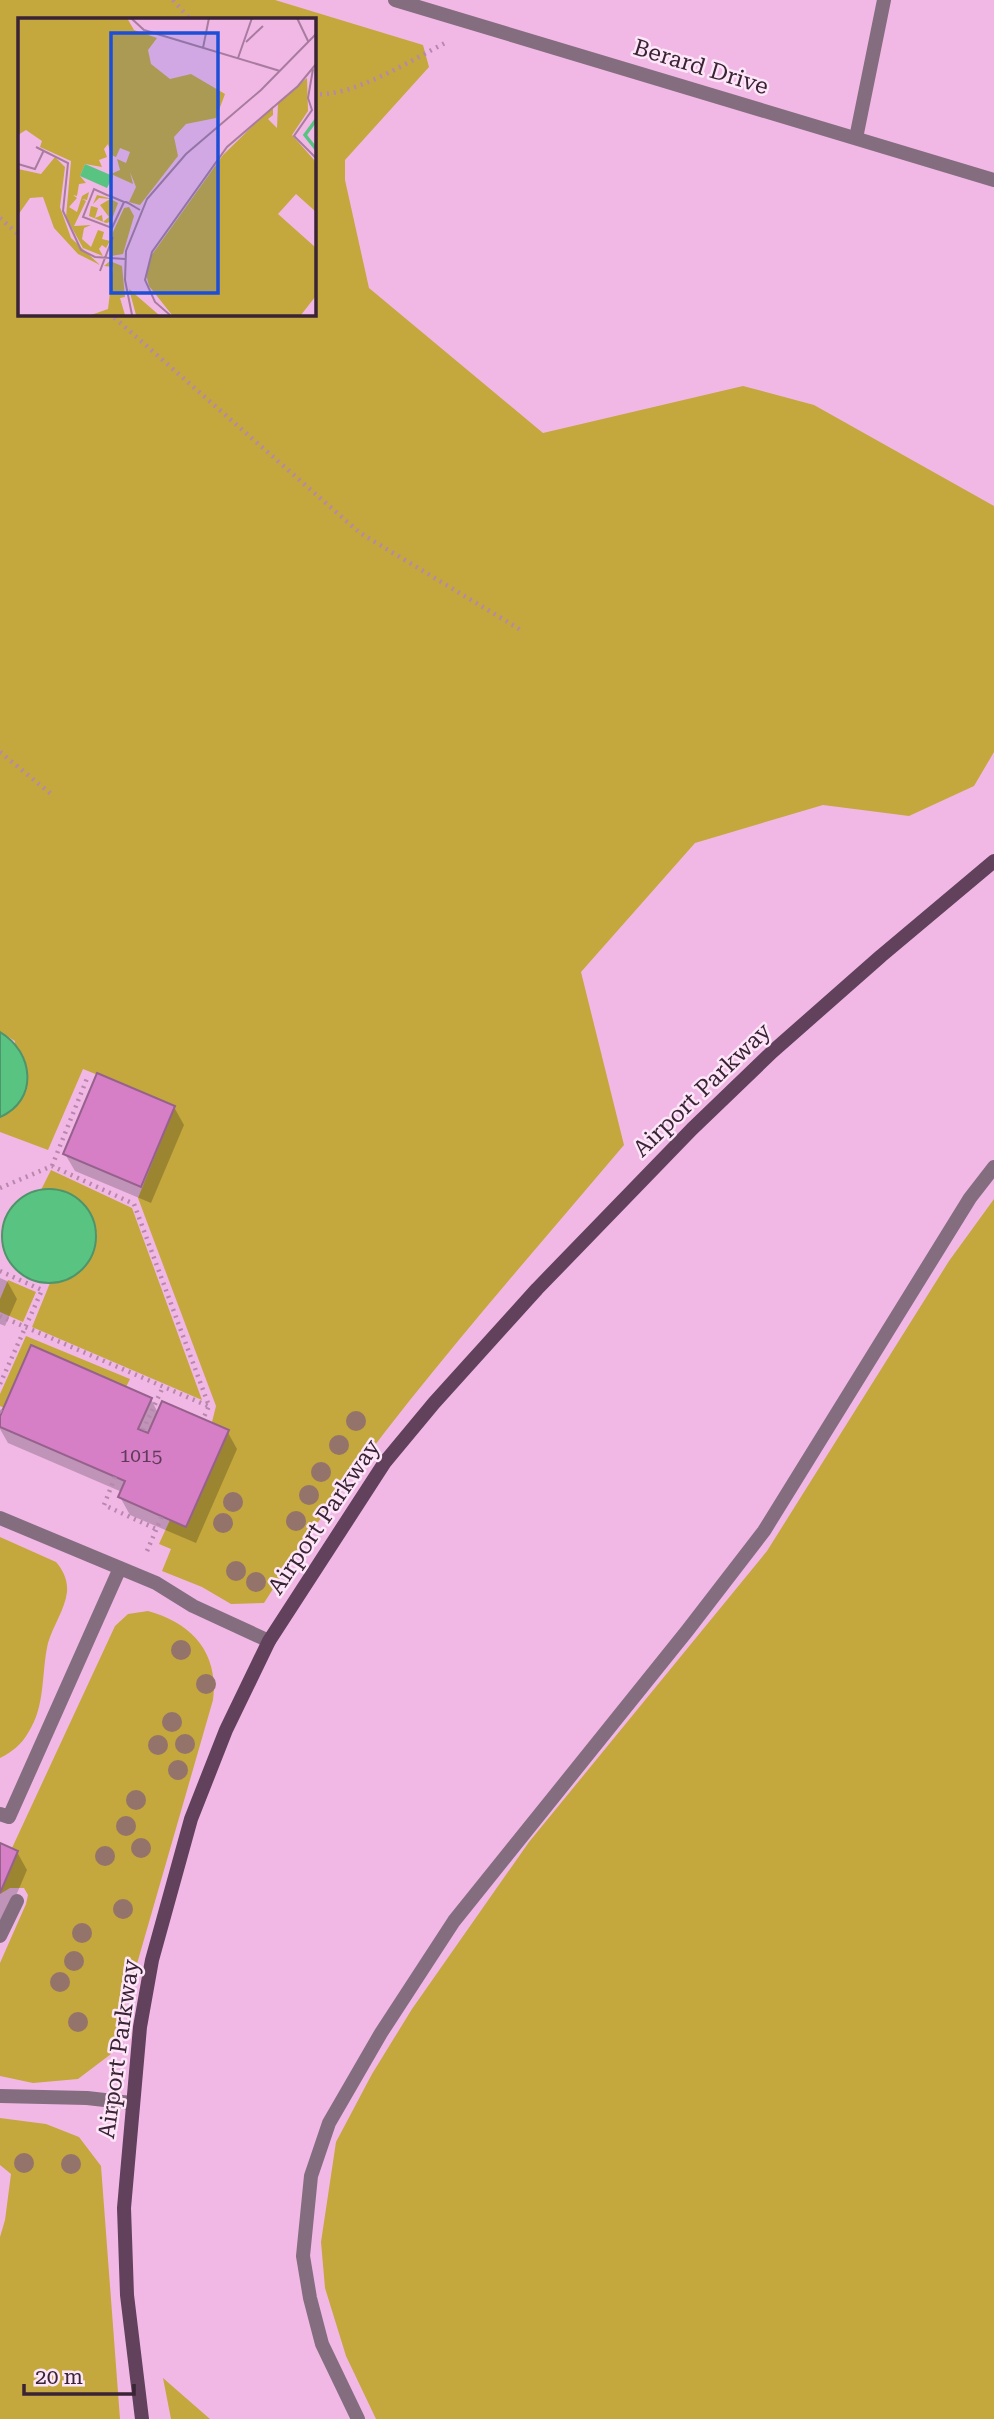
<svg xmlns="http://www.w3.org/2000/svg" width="994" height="2419" font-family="'Roboto Serif',serif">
<rect width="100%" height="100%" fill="#f1b8e6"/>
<path fill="#c4a73d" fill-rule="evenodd" d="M 0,0 L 275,0 L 423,45 L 429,67 L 345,160 L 345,180 L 369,288 L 543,433 L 743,386 L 814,405 L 994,506 L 994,752 L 974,786 L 909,816 L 823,805 L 695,843 L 581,972 L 624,1145 C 499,1293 368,1438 264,1603 L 231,1604 L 202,1587 L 162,1571 L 171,1549 L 159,1544 L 170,1520 L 228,1430 L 212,1422 L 216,1406 L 138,1198 L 175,1106 L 83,1069 L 48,1150 L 0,1132 L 0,1117 L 7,1114 L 15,1041 L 0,1032 ZM 19,19 L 313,19 L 313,313 L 19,313 Z
M 51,1170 L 132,1208 L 202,1400 L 32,1327 L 50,1283 C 78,1281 94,1258 97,1233 L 56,1189 L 41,1190 Z
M 994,1199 L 994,2419 L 376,2419 L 346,2356 L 325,2288 L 321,2242 L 336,2142 L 372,2074 L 412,2009 L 529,1842 L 767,1551 L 949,1261 Z
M 8,1280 L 36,1292 L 23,1322 L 0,1312 L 0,1299 Z
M 26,1336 L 130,1379 L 126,1387 L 31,1345 L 4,1408 L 0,1406 L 0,1394 Z
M 0,1537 L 56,1562 C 63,1570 68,1580 67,1592 C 65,1609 53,1626 48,1643 C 41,1673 46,1706 28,1733 C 21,1745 12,1752 0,1758 Z
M 148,1611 C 192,1623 219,1653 213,1700 L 111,2054 L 78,2079 L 33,2083 L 0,2076 L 0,1963 L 26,1904 L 28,1895 L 24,1888 L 10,1888 L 0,1894 L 18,1851 L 12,1848 L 115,1626 L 128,1614 Z
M 0,2118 L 46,2124 L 79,2137 L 101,2166 L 120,2419 L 0,2419 L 0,2237 L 5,2220 L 11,2174 L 0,2165 Z
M 163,2378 L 210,2419 L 171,2419 Z"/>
<path fill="#59c481" stroke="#4f946a" stroke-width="2" d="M 0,1032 C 34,1052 39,1100 0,1117 Z
M2 1236a47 47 0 1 1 94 0a47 47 0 1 1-94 0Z"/>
<path fill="#0003" d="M 174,1107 L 184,1125 L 151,1203 L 75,1171 L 65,1154 Z
M 0,1278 L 7,1281 L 17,1299 L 5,1326 L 0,1324 Z
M 151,1399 L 158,1413 L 227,1431 L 237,1449 L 196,1543 L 130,1515 L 120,1497 L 122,1492 L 8,1443 L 0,1429 L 0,1420 Z
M 0,1845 L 17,1852 L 27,1870 L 0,1933 Z"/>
<path fill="#d67fc7" stroke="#96628c" stroke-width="2" d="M 97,1073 L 175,1106 L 141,1187 L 63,1154 Z
M 31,1345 L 152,1398 L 138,1429 L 148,1433 L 162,1401 L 229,1430 L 186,1527 L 118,1497 L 125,1481 L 0,1427 L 0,1416 Z
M 0,1843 L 18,1851 L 0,1893 Z"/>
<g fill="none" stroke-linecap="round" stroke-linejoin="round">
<path stroke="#b588ac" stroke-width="4.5" stroke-dasharray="2 5" stroke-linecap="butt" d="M 173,0 L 190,19
M 313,94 C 352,98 411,60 447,42
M 0,218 L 19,235
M 109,313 L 360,533 L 521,630
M 0,752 L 51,794
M 52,1166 L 88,1076
M 0,1188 L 52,1166 L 134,1204 L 209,1406 L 203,1419
M 0,1271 L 42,1290 L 0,1384
M 0,1316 L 208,1406
M 0,1411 L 2,1412
M 143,1430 L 163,1387
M 115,1477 L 104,1505 L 156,1529
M 147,1551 L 162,1516"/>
<path stroke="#856d80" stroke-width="14" d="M 856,138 L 884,0
M 0,1518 L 156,1583 L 193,1606 L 269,1641
M 0,1814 L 9,1817 L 120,1568
M 0,1936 L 17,1901
M 0,2096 L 87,2098 L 131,2103
M 358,2419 L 322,2344 L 310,2298 L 303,2256 L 311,2176 L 329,2123 L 381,2033 L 454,1921 L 687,1631 L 764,1531 L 970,1198 L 994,1167"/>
<path stroke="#856d80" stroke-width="14" d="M 395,0 L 994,180"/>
<path stroke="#61415b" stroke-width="14" d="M 142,2419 L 127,2295 L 124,2208 L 140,2027 L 152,1960 L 191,1819 L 226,1730 L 269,1641 L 385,1462 L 434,1403 L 537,1289 L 692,1129 L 772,1052 L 881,956 L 994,861"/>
</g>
<g fill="#94736b">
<circle cx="356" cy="1421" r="10"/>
<circle cx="339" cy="1445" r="10"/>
<circle cx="321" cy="1472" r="10"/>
<circle cx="309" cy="1495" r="10"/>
<circle cx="233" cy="1502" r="10"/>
<circle cx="296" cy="1521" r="10"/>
<circle cx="223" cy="1523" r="10"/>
<circle cx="236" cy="1571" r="10"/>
<circle cx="256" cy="1582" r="10"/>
<circle cx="181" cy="1650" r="10"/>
<circle cx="206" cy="1684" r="10"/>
<circle cx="172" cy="1722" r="10"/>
<circle cx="185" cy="1744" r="10"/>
<circle cx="158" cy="1745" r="10"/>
<circle cx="178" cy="1770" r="10"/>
<circle cx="136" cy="1800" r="10"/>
<circle cx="126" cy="1826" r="10"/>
<circle cx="141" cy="1848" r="10"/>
<circle cx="105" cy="1856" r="10"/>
<circle cx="123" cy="1909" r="10"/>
<circle cx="82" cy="1933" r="10"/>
<circle cx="74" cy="1961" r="10"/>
<circle cx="60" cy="1982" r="10"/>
<circle cx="78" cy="2022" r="10"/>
<circle cx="24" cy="2163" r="10"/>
<circle cx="71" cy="2164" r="10"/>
</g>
<g text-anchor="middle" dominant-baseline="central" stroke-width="5" stroke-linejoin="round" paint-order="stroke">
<g font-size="19" fill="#603a59">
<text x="141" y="1455">1015</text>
</g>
<g font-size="23" fill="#392334" stroke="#fde6f8">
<text transform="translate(701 67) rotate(17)">Berard Drive</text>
<text transform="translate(702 1090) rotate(-44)">Airport Parkway</text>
<text transform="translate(324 1517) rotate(-56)">Airport Parkway</text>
<text transform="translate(119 2049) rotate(-82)">Airport Parkway</text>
</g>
</g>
<g transform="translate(18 18)">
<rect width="298" height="298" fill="#f1b8e6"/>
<path d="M 0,0 L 109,0 L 116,12 L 139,20 L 130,32 L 133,46 L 152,61 L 173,56 L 207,76 L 198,100 L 168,106 L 156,119 L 160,138 L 122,187 L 111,184 L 118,169 L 112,154 L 115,166 L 93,156 L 102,152 L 99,141 L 108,145 L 112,134 L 102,130 L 98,139 L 93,137 L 90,126 L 86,131 L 89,139 L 81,142 L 84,149 L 67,146 L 62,158 L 68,165 L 61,166 L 59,178 L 55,177 L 59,180 L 51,189 L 59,194 L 64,178 L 71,174 L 69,182 L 64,181 L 68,183 L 56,208 L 73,207 L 66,210 L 64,221 L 73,229 L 80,212 L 86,214 L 84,221 L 92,223 L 88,230 L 84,227 L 81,231 L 85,238 L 65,230 L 48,199 L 53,143 L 22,129 L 24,123 L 8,112 L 0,117 ZM 289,60 L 290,93 L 274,117 L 297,143 L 297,193 L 278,176 L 260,196 L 297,229 L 297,279 L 283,297 L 154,297 L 131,268 L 128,256 L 133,238 L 205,137 L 255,88 L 255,97 L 250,101 L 259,110 L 260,84 ZM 37,139 L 47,149 L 42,189 L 53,220 L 82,247 L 60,236 L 36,210 L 25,179 L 12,180 L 0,197 L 0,151 L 23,156 ZM 79,177 L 91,180 L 100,185 L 93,204 L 88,205 L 71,198 L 73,188 L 80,190 L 77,200 L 84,197 L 85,204 L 91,199 L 82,187 L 92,181 L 81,180 L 75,186 ZM 111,189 L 116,198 L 105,236 L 93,238 L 95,214 L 106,190 ZM 92,243 L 104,248 L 107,279 L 102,280 L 107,297 L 73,297 L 90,291 L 95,249 L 86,248 ZM 111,271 L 141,297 L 118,297 Z" fill="#c4a73d"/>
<path d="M 67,146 L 95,158 L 89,170 L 62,158 Z" fill="#59c481"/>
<path fill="none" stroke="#59c481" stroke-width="3.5" d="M 298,102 L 287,117 L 298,131"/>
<path fill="none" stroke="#a77c9f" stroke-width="2" d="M 113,0 L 126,12 L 262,53M 279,0 L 290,23M 228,24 L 245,8M 185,30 L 191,0M 220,40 L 234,0M 295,51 L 290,80 L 294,92 L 276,118 L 298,140M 18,129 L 50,145 L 45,193 L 63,232 L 77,239 L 107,241M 0,146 L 17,151 L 26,132M 106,184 L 94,210 L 65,199 L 76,171 L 89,177 L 92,178 L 106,184 L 108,184 L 110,185 L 122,192M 82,253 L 95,219M 114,297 L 107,262 L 108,233 L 129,181 L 168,136 L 243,72 L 298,16M 152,297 L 137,284 L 127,262 L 134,234 L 209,129 L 280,68 L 298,46"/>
<path fill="#1d4ed8" fill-opacity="0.15" stroke="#1d4ed8" stroke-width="3.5" d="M 93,15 L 200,15 L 200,275 L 93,275 Z"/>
<rect width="298" height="298" fill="none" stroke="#392334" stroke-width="3.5"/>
</g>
<path d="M24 2384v10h110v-10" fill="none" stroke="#392334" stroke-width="3.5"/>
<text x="35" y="2384" font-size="21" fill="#392334" stroke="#fde6f8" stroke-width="5" paint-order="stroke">20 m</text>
</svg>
